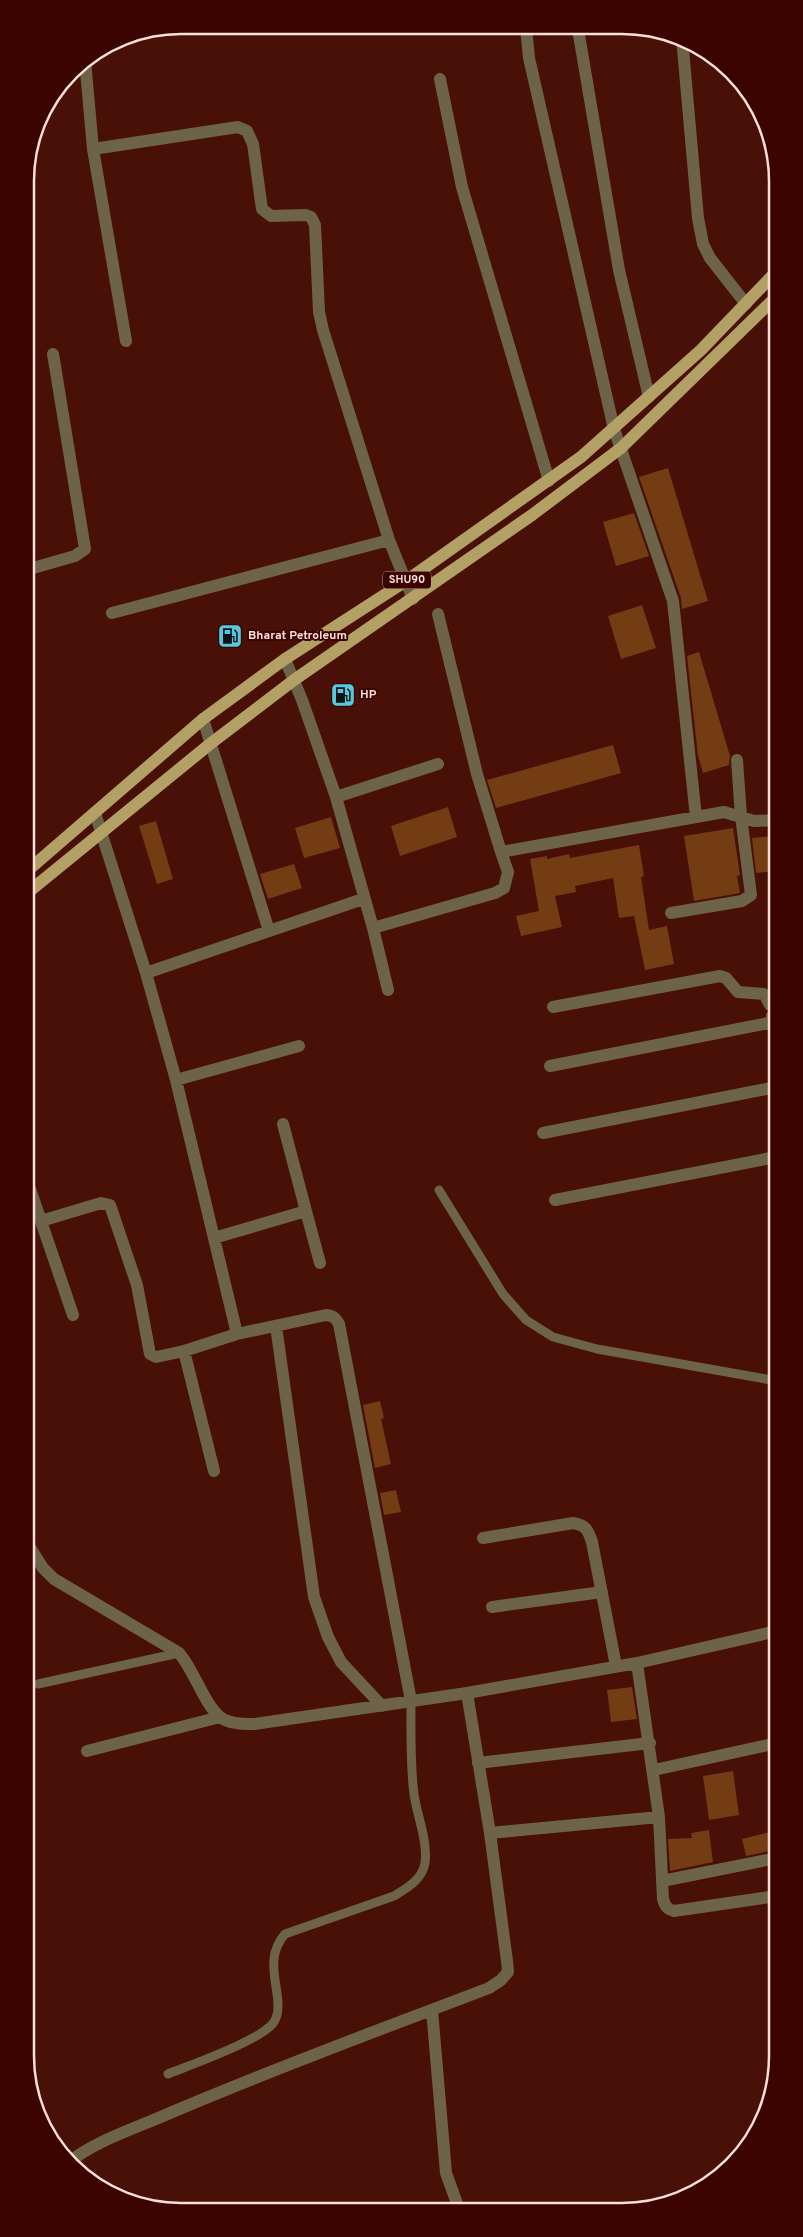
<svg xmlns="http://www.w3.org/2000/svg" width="803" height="2237" font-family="Overpass,sans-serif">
<rect width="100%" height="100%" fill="#481006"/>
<path fill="#743c12" d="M 668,468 L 708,601 L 682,609 L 681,598 L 639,477 Z
M 634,513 L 649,556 L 616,566 L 603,522 Z
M 642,605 L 656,648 L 621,659 L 608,616 Z
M 699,652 L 730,756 L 729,765 L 703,773 L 698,756 L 687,656 Z
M 613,745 L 621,773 L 496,808 L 487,780 Z
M 448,807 L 457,837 L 400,856 L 391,826 Z
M 331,817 L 340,848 L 304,858 L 295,828 Z
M 156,821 L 173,879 L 157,884 L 139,826 Z
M 733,828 L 740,875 L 737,876 L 740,893 L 694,901 L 684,836 Z
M 773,836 L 776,871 L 756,873 L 752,838 Z
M 639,845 L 644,876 L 641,877 L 649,930 L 667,926 L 674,964 L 645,970 L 634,916 L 619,918 L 613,878 L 575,886 L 576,892 L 555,896 L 562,927 L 521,936 L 516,916 L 539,911 L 530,859 L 547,856 L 547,859 L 569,854 L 570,858 Z
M 294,864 L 302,888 L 268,899 L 260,874 Z
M 380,1401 L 384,1418 L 381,1419 L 391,1464 L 375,1468 L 363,1405 Z
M 396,1490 L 401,1512 L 384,1515 L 380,1493 Z
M 632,1687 L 637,1719 L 611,1722 L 607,1690 Z
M 733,1771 L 739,1815 L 709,1820 L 703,1776 Z
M 709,1830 L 713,1862 L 670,1871 L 668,1839 L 692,1838 L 691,1833 Z
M 770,1832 L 774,1850 L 746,1856 L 742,1839 Z"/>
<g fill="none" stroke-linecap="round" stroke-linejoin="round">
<path stroke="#6c6348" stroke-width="9" d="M 439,1190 L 503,1294 L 526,1320 L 553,1337 L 597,1349 L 777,1381
M 38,1684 L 179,1653
M 168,2074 C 190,2065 262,2040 274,2022 C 288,1999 259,1963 285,1934 L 394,1896 C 407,1888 422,1880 425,1863 C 428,1841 417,1816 414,1794 C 410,1764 411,1732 411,1701"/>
<path stroke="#6c6348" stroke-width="12" d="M 526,27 L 529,58 L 614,429 L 673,601 L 696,817
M 579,35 L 619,270 L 649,397
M 682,38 L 698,218 L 703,244 L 710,258 L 746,304
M 85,60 L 93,149 L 126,341
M 440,79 L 462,187 L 549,481
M 93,149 L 238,127 L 247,131 L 253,144 L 262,209 L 271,216 L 306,215 L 311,217 L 315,225 L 319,312 L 323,330 L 389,540 L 413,599
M 26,570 L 75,556 L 85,549 L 53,354
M 112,613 L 389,540
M 438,614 L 477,774 L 501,852
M 285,659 L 302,700 L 336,797 L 373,928 L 495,893 L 504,888 L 508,872 L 501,852 L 724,812 L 754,821 L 776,820
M 203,719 L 269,931
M 336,797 L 438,764
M 95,813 L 146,973
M 671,913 L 742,901 L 751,895 L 741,816 L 737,760
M 373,928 L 388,990
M 553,1007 L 720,976 L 726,978 L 738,992 L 764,994 L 770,1005
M 772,1016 L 776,1040
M 550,1066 L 773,1022
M 176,1080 L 299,1046
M 543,1133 L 776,1087
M 27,1180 L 73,1315
M 555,1200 L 776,1157
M 306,1211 L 320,1263
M 41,1221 L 101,1203 L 110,1205 L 137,1285 L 150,1354 L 156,1357 L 184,1351 L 237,1334 L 326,1315 C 333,1316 335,1317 339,1324 L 411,1701
M 214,1238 L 306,1211 L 283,1124
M 276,1326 L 314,1597 L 328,1637 L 341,1662 L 382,1706
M 237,1334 L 176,1080 L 146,973 L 363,899
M 184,1351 L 214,1471
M 483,1538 L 573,1523 C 586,1525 588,1530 592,1542 L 616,1666
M 27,1543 L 43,1568 L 54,1579 L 179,1653 C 194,1670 204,1704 220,1717 C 229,1724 243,1724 254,1724 L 467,1693 L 637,1663 L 777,1631
M 492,1607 L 602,1592
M 637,1663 L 659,1817 L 663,1899 C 665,1906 667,1909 674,1911 L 777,1896
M 87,1751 L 220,1717
M 478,1763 L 650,1743
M 654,1770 L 777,1743
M 490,1833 L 659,1817
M 662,1881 L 777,1858
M 432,2010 L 446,2173 L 459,2209
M 68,2163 C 94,2141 139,2127 170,2113 C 275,2068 382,2029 489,1988 L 501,1980 L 508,1972 L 507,1961 L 490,1833 L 467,1693"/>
<path stroke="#b2a065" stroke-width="12" d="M 26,872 L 203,719 L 285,659 L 406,581 L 581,457 L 701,350 L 775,273
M 26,894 L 210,744 L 294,680 L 532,515 L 621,448 L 775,298"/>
</g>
<defs>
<symbol id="fuel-square" viewBox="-11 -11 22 22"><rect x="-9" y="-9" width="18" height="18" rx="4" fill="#56c9e0" stroke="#3c0400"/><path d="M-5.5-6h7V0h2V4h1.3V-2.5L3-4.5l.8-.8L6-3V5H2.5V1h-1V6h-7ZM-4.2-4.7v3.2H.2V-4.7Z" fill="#111"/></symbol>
</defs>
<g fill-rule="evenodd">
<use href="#fuel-square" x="216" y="622" width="28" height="28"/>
<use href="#fuel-square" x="329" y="681" width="28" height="28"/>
</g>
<g text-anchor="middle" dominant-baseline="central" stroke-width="4" stroke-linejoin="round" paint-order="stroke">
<rect fill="#3c0400" stroke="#c29d98" stroke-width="1" x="383" y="571.5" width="48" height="17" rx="4"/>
<g font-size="11" font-weight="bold" fill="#fcdfd9">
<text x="407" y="580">SHU90</text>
</g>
<g font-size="12" font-weight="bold" fill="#fcdfd9" stroke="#3c0400" text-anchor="start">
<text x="248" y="636">Bharat Petroleum</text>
<text x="360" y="695">HP</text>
</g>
</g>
<path d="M0 0H803V2237H0ZM181 34H622A147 147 0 0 1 769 181V2056A147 147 0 0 1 622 2203H181A147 147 0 0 1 34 2056V181A147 147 0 0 1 181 34Z" fill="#3c0400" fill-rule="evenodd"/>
<path fill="none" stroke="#fcdfd9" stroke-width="2.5" d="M181 34H622A147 147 0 0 1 769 181V2056A147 147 0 0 1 622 2203H181A147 147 0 0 1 34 2056V181A147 147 0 0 1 181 34Z"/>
</svg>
